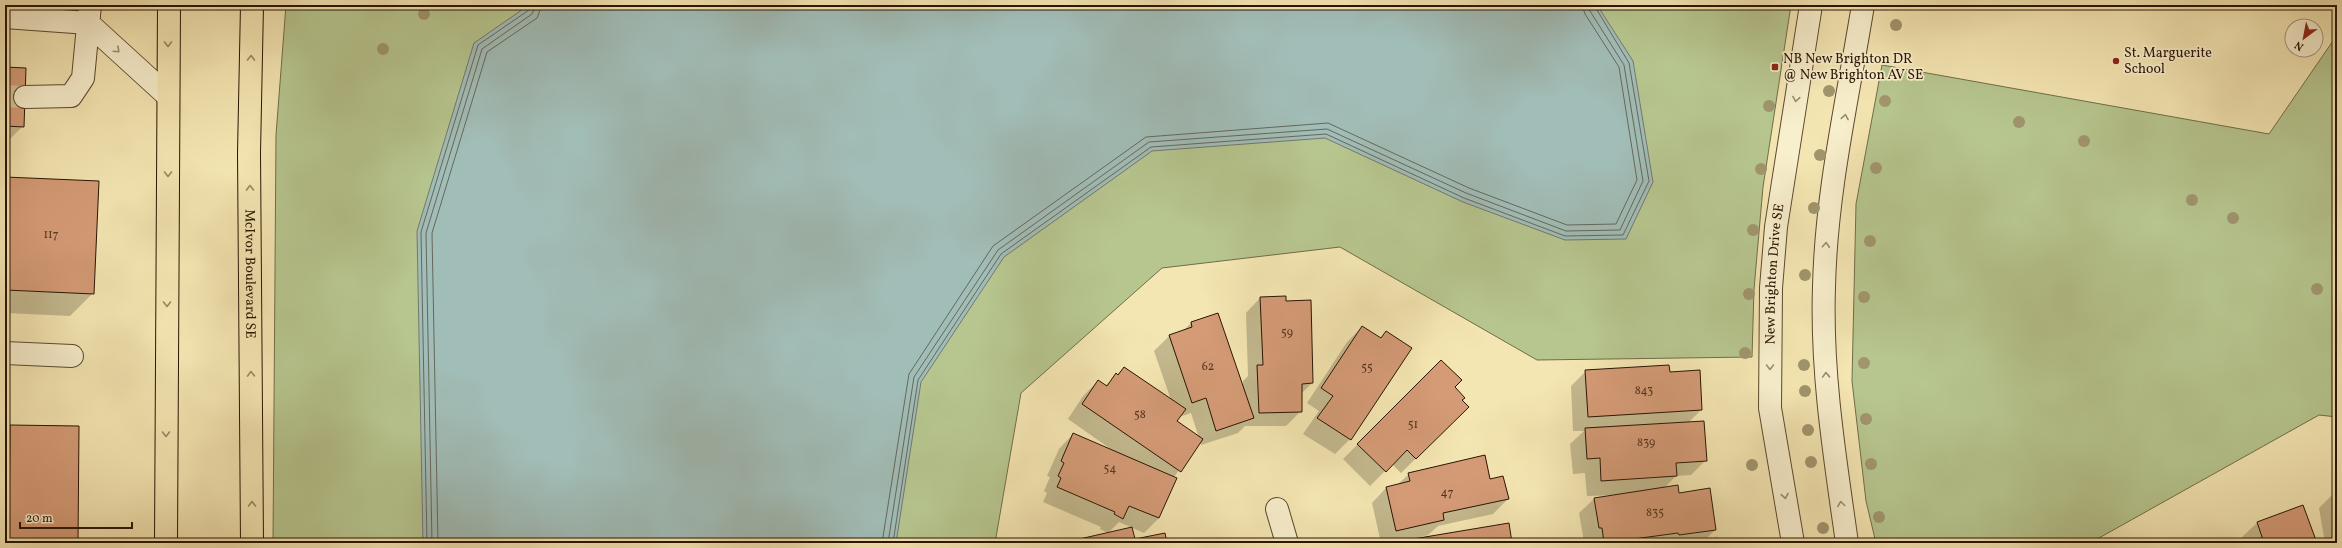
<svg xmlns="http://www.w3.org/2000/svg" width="2342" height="548" font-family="Vollkorn,serif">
<rect width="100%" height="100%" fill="#f4e6b2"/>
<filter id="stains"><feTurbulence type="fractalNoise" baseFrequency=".005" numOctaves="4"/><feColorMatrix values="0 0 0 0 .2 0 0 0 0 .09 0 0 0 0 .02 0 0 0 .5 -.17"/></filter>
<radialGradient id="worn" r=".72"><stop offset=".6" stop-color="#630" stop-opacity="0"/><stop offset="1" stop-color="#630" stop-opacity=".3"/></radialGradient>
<path fill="#b7c68f" stroke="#706d49" d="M 286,5 L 1791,5 L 1763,187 L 1754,289 L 1752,357 L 1537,360 L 1340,247 L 1162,268 L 1021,393 L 995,543 L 273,543 L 276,135 Z
M 2337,35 L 2337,417 L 2319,415 L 2090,543 L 1876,543 L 1866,501 L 1852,381 L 1856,204 L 1882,65 L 2269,134 Z"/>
<path fill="#a1bdb7" stroke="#71796f" d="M 529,5 L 1597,5 L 1633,61 L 1653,182 L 1626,239 L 1565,240 L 1463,202 L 1325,138 L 1152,151 L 1004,257 L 921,382 L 896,543 L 423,543 L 417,231 L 474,43 Z"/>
<path fill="#0003" fill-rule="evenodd" d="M 5,68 L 23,126 L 8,141 L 5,141 Z
M 5,178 L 93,293 L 70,316 L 5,313 Z
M 1260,298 L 1285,302 L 1310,301 L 1312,383 L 1301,394 L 1301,411 L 1286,426 L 1245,426 L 1238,433 L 1201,445 L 1200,441 L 1174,477 L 1176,478 L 1159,518 L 1144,533 L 1119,522 L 1108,533 L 1100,529 L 1101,527 L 1043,502 L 1047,493 L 1044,491 L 1050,477 L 1047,476 L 1059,449 L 1073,434 L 1112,450 L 1068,419 L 1083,396 L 1098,381 L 1105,386 L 1124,368 L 1171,400 L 1154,351 L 1169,336 L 1183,331 L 1191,323 L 1218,314 L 1243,389 L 1243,381 L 1248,376 L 1246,313 ZM 1191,413 L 1199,438 L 1176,421 L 1179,417 Z
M 1362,327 L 1380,339 L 1386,332 L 1350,439 L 1335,454 L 1303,434 L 1319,411 L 1307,403 L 1347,342 Z
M 1441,361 L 1453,387 L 1468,407 L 1401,473 L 1392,464 L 1370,486 L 1343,459 Z
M 1586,371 L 1669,373 L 1701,410 L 1688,423 L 1706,460 L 1691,475 L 1676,476 L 1663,489 L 1678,494 L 1715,530 L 1703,542 L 1717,543 L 1584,542 L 1579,513 L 1594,499 L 1620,495 L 1587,496 L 1585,473 L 1573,474 L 1570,444 L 1584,431 L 1573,431 L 1571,386 Z
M 10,426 L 77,543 L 5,543 L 5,431 Z
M 1409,474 L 1489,480 L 1508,499 L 1493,514 L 1438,526 L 1428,535 L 1416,538 L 1416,539 L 1511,543 L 1381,543 L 1372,503 L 1386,488 L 1397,485 Z
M 2334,493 L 2337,493 L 2337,543 L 2325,543 L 2319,508 Z
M 2257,523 L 2316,543 L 2244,543 L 2242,537 Z"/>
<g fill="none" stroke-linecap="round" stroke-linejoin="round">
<path stroke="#65685d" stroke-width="1" d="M 427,543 L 421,232 L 478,45 L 529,10 L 531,5
M 432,543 L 426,233 L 482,49 L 532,14 L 536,5
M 438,543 L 432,233 L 487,52 L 537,18 L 542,5
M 882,543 L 909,374 L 993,246 L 1146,137 L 1328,123 L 1469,188 L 1567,225 L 1616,224 L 1637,180 L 1619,67 L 1585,14 L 1582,5
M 888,543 L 914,377 L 998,250 L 1149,142 L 1327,129 L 1466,193 L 1566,231 L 1620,230 L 1643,181 L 1624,65 L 1590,11 L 1588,5
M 893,543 L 918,380 L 1001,254 L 1151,147 L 1326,134 L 1464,198 L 1565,236 L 1623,235 L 1649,181 L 1629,63 L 1594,5"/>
</g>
<path fill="#d49b76" stroke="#291403" d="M 5,67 L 26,68 L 24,127 L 5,126 Z
M 5,177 L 99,181 L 94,294 L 5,290 Z
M 1286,296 L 1286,301 L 1311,300 L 1313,383 L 1302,384 L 1302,412 L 1259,413 L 1257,365 L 1263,365 L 1260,297 Z
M 1218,313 L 1254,418 L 1216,431 L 1206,398 L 1192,403 L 1169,335 L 1192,327 L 1191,322 Z
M 1362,326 L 1381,338 L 1386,331 L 1412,348 L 1351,440 L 1317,418 L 1333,396 L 1321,388 Z
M 1441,360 L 1462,380 L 1455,387 L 1465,398 L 1462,400 L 1469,407 L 1416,459 L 1407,450 L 1386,472 L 1357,444 Z
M 1669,365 L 1670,372 L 1700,370 L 1702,410 L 1588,417 L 1585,370 Z
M 1124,367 L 1186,409 L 1177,421 L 1203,439 L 1181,472 L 1082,404 L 1098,380 L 1107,386 L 1116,373 L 1118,375 Z
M 1704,421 L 1707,461 L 1676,463 L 1677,476 L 1601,481 L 1600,458 L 1587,459 L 1585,428 Z
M 10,425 L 79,426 L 78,543 L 9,543 Z
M 1073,433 L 1177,478 L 1159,518 L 1129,506 L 1123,519 L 1114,514 L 1115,512 L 1057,487 L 1061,478 L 1058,476 L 1064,463 L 1061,461 Z
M 1485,455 L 1490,479 L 1503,476 L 1509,499 L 1443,513 L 1444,520 L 1396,531 L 1386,487 L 1410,481 L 1408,473 Z
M 1678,485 L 1679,493 L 1710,488 L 1716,530 L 1679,535 L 1678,533 L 1604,543 L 1602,528 L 1599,528 L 1594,498 Z
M 2333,492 L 2337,492 L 2337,514 Z
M 2303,505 L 2317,543 L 2264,543 L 2257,522 Z
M 1509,523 L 1512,543 L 1395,543 L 1395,542 Z
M 1132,527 L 1135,539 L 1165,533 L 1167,543 L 1062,543 Z
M 1717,538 L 1718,543 L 1688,543 Z"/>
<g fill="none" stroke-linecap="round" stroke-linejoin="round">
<path stroke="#d6c698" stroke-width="22" stroke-dasharray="22 11" stroke-linecap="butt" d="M 5,96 L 25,97"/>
<defs>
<g id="minor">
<path d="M 5,17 L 88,23 L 168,96"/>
<path d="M 25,97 L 71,96 L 83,78 L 90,5"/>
<path d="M 5,353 L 72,356"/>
<path d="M 1277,509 L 1287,543"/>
<path id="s1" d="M 1793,543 L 1770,408 L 1771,288 L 1776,227 L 1811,5"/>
<path d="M 1847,543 C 1835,458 1821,373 1824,287 C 1826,192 1848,98 1863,5"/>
</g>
<g id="major">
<path id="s2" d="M 252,5 L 249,153 L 252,543"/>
<path d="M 166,543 L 169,5"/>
</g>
</defs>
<use href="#minor" stroke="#5c482f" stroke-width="24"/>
<use href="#major" stroke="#291403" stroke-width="24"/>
<use href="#minor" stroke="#f8efcd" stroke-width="22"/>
<use href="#major" stroke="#f4e6b2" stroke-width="22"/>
</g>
<g fill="#a0956d">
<circle cx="424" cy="14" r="6"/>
<circle cx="1896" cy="25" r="6"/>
<circle cx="383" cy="49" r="6"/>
<circle cx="1829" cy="91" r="6"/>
<circle cx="1885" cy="101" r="6"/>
<circle cx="1769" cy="106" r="6"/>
<circle cx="2019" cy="122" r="6"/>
<circle cx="2084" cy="141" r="6"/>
<circle cx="1820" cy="155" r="6"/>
<circle cx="1876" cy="168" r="6"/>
<circle cx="1761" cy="169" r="6"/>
<circle cx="2192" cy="200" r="6"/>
<circle cx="1814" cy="208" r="6"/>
<circle cx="2233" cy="218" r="6"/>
<circle cx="1753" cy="230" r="6"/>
<circle cx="1870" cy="241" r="6"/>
<circle cx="1805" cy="275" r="6"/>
<circle cx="2317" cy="289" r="6"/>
<circle cx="1749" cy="294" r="6"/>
<circle cx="1864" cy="297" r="6"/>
<circle cx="1745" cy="353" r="6"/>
<circle cx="1864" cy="363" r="6"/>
<circle cx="1804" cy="365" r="6"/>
<circle cx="1805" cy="391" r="6"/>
<circle cx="1866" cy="419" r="6"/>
<circle cx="1808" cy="430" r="6"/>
<circle cx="1811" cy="462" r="6"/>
<circle cx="1871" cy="464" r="6"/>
<circle cx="1752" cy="465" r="6"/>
<circle cx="1879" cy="517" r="6"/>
<circle cx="1823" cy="528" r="6"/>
</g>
<defs><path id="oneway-chevron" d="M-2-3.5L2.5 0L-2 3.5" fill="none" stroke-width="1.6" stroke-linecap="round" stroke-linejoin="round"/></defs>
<g stroke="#998863">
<use href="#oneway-chevron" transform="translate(168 44) rotate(90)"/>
<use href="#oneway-chevron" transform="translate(251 58) rotate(-89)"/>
<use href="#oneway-chevron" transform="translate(168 174) rotate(90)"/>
<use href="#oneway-chevron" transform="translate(250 188) rotate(-91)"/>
<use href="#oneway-chevron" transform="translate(167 304) rotate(90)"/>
<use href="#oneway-chevron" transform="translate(251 374) rotate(-91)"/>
<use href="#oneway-chevron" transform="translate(166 434) rotate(90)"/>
<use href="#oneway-chevron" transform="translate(252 504) rotate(-91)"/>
</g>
<g stroke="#9b8c72">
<use href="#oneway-chevron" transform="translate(117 50) rotate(43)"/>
<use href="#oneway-chevron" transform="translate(1796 99) rotate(99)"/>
<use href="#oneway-chevron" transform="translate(1845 117) rotate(-80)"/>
<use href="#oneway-chevron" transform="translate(1826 245) rotate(-87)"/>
<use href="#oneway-chevron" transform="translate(1770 367) rotate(90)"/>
<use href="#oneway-chevron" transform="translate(1826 375) rotate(-92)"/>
<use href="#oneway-chevron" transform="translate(1785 496) rotate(80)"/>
<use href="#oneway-chevron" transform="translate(1841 504) rotate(-98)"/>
</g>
<g fill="#8f2418" stroke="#f8efcd" stroke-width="1.5">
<circle cx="2116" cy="61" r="4"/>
<rect x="1771" y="63" width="8" height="8" rx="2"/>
</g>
<g text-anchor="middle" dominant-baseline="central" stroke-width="3.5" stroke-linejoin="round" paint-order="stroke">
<g font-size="12" fill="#543620">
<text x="51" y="235">117</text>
<text x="1287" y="333">59</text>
<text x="1208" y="367">62</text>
<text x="1367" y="368">55</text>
<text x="1644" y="391">843</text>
<text x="1140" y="415">58</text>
<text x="1413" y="425">51</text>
<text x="1646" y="443">839</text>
<text x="1110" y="469">54</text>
<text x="1447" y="493">47</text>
<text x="1655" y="513">835</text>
</g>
<g font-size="14" fill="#291403" stroke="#f8efcd" text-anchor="start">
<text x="2124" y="53">St. Marguerite<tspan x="2124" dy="16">School</tspan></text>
<text x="1783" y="59">NB New Brighton DR<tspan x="1783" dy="16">@ New Brighton AV SE</tspan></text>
</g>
<g font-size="14" fill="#291403" stroke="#f8efcd">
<text stroke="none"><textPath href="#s2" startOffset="269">McIvor Boulevard SE</textPath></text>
<text stroke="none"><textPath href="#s1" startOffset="271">New Brighton Drive SE</textPath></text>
</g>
</g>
<rect width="2342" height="548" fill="none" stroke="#f4e6b2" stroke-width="20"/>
<rect x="6" y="6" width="2330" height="536" fill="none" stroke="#291403" stroke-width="2"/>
<rect x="10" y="10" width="2322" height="528" fill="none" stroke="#291403"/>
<g transform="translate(2304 38) rotate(212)"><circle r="19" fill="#f8efcd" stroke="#a5977c"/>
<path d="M0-3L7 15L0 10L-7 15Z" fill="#8f2418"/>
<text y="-6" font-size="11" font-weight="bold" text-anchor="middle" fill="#291403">N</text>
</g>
<path d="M20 522v6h112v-6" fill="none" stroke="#291403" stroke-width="2"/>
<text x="26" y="522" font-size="12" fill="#291403" stroke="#f8efcd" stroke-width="3" paint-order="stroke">20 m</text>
<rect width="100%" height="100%" filter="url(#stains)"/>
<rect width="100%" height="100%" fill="url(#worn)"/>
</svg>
